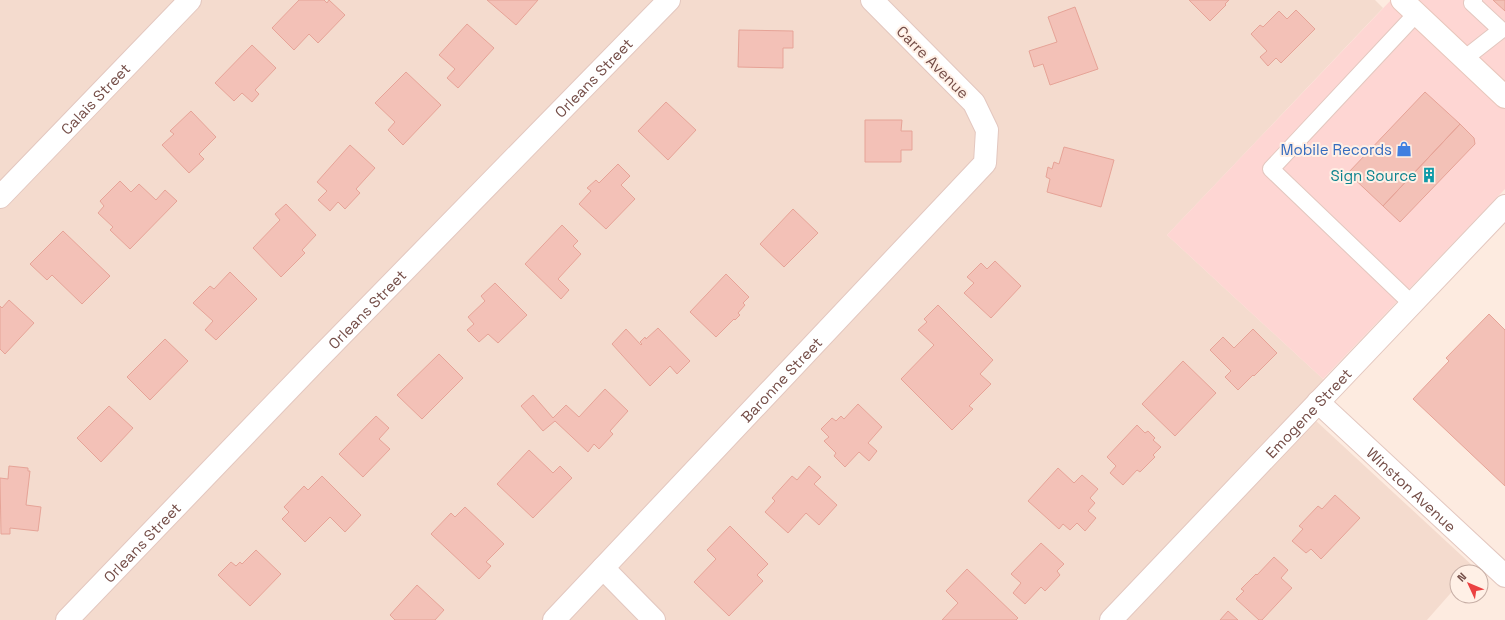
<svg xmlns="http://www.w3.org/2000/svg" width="1505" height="620" font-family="'Space Grotesk',sans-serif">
<rect width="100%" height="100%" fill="#fdebe0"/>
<path fill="#f4dbce" d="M 0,0 L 1375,0 L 1383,8 L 1167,235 L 1323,379 L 1315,420 L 1474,567 L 1469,572 L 1457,572 L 1457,586 L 1427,620 L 0,620 Z"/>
<path fill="#fed6d3" d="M 1391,0 L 1505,0 L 1505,189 L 1323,379 L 1167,235 Z"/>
<path fill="#f3c1b7" stroke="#e6a397" d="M 299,0 L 324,0 L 327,3 L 329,0 L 345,15 L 318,43 L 309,34 L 294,50 L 272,28 Z
M 487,0 L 538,0 L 516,25 Z
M 1189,0 L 1229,0 L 1225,4 L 1226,5 L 1210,21 Z
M 1493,0 L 1505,0 L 1505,11 L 1494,1 Z
M 1075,7 L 1098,69 L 1050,85 L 1043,64 L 1034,67 L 1029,51 L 1057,42 L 1048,17 Z
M 1296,10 L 1315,29 L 1281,63 L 1276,58 L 1268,66 L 1260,57 L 1267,51 L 1251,34 L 1260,25 L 1263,27 L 1279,11 L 1287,19 Z
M 467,24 L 494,48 L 458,88 L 447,78 L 455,69 L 439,55 Z
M 739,30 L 793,31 L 793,48 L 783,48 L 783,68 L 738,67 Z
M 252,45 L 276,68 L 255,90 L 259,94 L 252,102 L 242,93 L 234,101 L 215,83 Z
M 406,72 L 441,105 L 403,145 L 388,130 L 395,122 L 375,103 Z
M 1425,92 L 1460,124 L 1383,206 L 1348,173 Z
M 666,102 L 696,130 L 668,160 L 638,131 Z
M 191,111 L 216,137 L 199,154 L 204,159 L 189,173 L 162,145 L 174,134 L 170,131 Z
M 865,120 L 902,120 L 901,131 L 912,131 L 912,150 L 901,150 L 901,162 L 865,162 Z
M 1460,124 L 1474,138 L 1475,144 L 1400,222 L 1383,206 Z
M 350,145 L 375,168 L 356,189 L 360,193 L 345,209 L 338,202 L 330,211 L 318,200 L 327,191 L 317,182 Z
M 1064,147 L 1114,160 L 1101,207 L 1047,192 L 1050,179 L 1046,177 L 1048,167 L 1052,169 L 1054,162 L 1059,164 Z
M 618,164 L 630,176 L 621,185 L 635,199 L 606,229 L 579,204 L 591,191 L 587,188 L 596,180 L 599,183 Z
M 120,181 L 131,192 L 139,184 L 156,200 L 165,190 L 177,201 L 130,249 L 110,230 L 113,227 L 98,213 L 104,206 L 100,201 Z
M 286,204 L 316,235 L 302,250 L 305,253 L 281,277 L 253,248 L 280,220 L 275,214 Z
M 793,209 L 818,233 L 784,267 L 760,244 Z
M 562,225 L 578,241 L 573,246 L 581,254 L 558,279 L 569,290 L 561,299 L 525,264 Z
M 63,231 L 110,276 L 82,304 L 52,275 L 47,280 L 30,264 Z
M 995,261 L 1021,286 L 991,318 L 964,293 L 974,283 L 967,277 L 981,263 L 987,269 Z
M 230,272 L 257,299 L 216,340 L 205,330 L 213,321 L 193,303 L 210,286 L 214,289 Z
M 726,274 L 749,297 L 743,303 L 745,305 L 738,313 L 740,315 L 735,320 L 734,319 L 716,337 L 690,312 Z
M 495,283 L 527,315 L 498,343 L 488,334 L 479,342 L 467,330 L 474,324 L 468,317 L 485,301 L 481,296 Z
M 9,300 L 34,323 L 5,354 L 0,349 L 0,306 L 2,308 Z
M 938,305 L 993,360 L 980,374 L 991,384 L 969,406 L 973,409 L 952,430 L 901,379 L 934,345 L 918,330 L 927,322 L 924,319 Z
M 1489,314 L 1505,330 L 1505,486 L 1413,399 L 1449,361 L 1446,358 Z
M 658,328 L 690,361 L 677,374 L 670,366 L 650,386 L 612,344 L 626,329 L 641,345 L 642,344 L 640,342 L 645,337 L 646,339 Z
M 1253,329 L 1277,353 L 1254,376 L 1253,375 L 1238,390 L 1225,377 L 1231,371 L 1210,350 L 1223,337 L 1234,348 Z
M 165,339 L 188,361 L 150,400 L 127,377 Z
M 439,354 L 463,378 L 422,419 L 397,395 Z
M 1183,361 L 1216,393 L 1175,436 L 1142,404 Z
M 605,389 L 628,411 L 610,431 L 613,434 L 599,449 L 594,444 L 588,452 L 555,421 L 543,431 L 521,406 L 533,395 L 553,418 L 566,405 L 579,417 Z
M 858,404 L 882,427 L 868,443 L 877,451 L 869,461 L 859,452 L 845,467 L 834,456 L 836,453 L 824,441 L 829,437 L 821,429 L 832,418 L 836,421 L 841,416 L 844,419 Z
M 109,406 L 133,428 L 101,462 L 77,438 Z
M 376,416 L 389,428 L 379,439 L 390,449 L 363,477 L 339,454 Z
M 1137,425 L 1145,433 L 1148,431 L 1155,438 L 1153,440 L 1161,447 L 1153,455 L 1155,457 L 1140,472 L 1137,470 L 1123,485 L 1110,473 L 1116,466 L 1107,457 Z
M 529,450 L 553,473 L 560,466 L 572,478 L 533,518 L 497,484 Z
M 9,466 L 28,468 L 28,471 L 30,471 L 26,505 L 41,507 L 38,531 L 10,528 L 10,534 L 1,534 L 0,478 L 8,479 Z
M 809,466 L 821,477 L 814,484 L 837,505 L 819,525 L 806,513 L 788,533 L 765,512 L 775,501 L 772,498 L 792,476 L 797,480 Z
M 1058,468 L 1074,483 L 1082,475 L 1098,489 L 1090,498 L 1095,503 L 1088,511 L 1096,518 L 1085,531 L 1077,523 L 1070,530 L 1063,524 L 1059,529 L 1028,501 Z
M 322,476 L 361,515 L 345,532 L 330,517 L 305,542 L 282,519 L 289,512 L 284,507 L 304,486 L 308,490 Z
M 1335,495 L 1360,518 L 1321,559 L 1311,549 L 1306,553 L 1292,541 L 1303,529 L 1299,526 L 1318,506 L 1322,509 Z
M 465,507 L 504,544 L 486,562 L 491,566 L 479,579 L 431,534 L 451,513 L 455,517 Z
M 730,526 L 768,564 L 757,575 L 763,581 L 729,616 L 694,582 L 716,559 L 707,550 Z
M 1041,543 L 1064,564 L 1057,571 L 1060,575 L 1045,591 L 1041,587 L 1025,604 L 1013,593 L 1021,583 L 1011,574 Z
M 256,550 L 281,574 L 250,606 L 218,575 L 231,562 L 236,566 L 240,562 L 242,564 Z
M 1274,557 L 1288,570 L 1281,578 L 1292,588 L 1262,620 L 1259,620 L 1236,599 L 1244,591 L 1241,589 L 1256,574 L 1257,575 Z
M 967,569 L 1018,618 L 1016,620 L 942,620 L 958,603 L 946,591 Z
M 417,585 L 444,610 L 435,620 L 395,620 L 390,615 Z
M 1228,611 L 1238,620 L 1220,620 Z"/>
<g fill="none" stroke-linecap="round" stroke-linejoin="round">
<defs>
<path id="lane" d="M 1464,59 L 1501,30 L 1472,3 L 1474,0
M 1411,303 L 1271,169 L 1416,14"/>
<g id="street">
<path id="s1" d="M 0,197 L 190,0"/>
<path id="s2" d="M 1318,402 L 1505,576"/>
<path d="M 603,568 L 654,620"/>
<path id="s3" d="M 67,620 L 316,361 L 669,0"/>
<path id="s4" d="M 554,620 L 985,163 L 987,130 L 974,103 L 872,0"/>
<path id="s5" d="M 1111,620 L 1505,206"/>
</g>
<path id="secondary" d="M 1402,0 L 1505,97"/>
</defs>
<use href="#lane" stroke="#e3c7bf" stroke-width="18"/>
<use href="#street" stroke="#e3c7bf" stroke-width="24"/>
<use href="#secondary" stroke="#e8c6bb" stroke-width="24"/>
<use href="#lane" stroke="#fff" stroke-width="16"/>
<use href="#street" stroke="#fff" stroke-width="22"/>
<use href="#secondary" stroke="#fff" stroke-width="22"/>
</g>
<defs>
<symbol id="shop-bare" viewBox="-9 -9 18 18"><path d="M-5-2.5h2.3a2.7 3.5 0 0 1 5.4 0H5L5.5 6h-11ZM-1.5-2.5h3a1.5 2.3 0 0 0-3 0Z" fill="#3f7fe0" stroke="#fff0e6" stroke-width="2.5" paint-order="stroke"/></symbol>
<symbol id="building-bare" viewBox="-9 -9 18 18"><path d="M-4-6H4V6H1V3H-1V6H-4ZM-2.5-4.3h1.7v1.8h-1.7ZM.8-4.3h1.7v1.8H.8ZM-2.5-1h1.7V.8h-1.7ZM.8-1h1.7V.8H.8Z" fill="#0f9aa8" stroke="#fff0e6" stroke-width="2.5" paint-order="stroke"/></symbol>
</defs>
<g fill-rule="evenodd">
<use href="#shop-bare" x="1393" y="138" width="22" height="22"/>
<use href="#building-bare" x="1418" y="164" width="22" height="22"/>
</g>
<g text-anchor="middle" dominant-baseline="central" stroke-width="4" stroke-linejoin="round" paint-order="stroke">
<g font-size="15" fill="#744d47" stroke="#fff0e6">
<text transform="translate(933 62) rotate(45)">Carre Avenue</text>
<text stroke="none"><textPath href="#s3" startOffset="756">Orleans Street</textPath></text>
<text stroke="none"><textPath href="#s1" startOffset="137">Calais Street</textPath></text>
<text stroke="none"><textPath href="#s3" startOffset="432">Orleans Street</textPath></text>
<text stroke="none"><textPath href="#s4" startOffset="331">Baronne Street</textPath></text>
<text stroke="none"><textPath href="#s5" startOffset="286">Emogene Street</textPath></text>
<text stroke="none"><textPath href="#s2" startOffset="128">Winston Avenue</textPath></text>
<text stroke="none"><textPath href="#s3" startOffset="108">Orleans Street</textPath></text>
</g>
<g font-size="15" fill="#366cbe" stroke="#fff0e6" text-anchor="end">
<text x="1392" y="149">Mobile Records</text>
</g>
<g font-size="15" fill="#0d838f" stroke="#fff0e6" text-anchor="end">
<text x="1417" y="175">Sign Source</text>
</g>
</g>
<g transform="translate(1469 584) rotate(314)"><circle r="19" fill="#fff0e6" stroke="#c7afa6"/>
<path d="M0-3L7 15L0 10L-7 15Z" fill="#eb4141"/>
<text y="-6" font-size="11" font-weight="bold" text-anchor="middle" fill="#744d47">N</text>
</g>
</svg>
